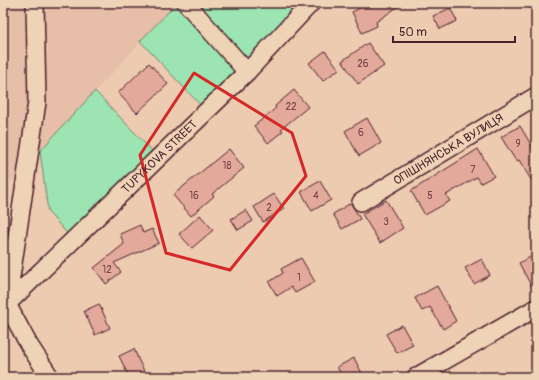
<svg xmlns="http://www.w3.org/2000/svg" width="539" height="380" font-family="Pangolin,sans-serif">
<rect width="100%" height="100%" fill="#edcbb1"/>
<filter id="ink" filterUnits="userSpaceOnUse"><feTurbulence type="fractalNoise" baseFrequency=".025" numOctaves="2"/><feDisplacementMap in="SourceGraphic" scale="8" xChannelSelector="R" yChannelSelector="G"/><feConvolveMatrix kernelMatrix="1 2 1 2 8 2 1 2 1" color-interpolation-filters="sRGB"/></filter>
<g filter="url(#ink)">
<path fill="#e7bea8" d="M 3,3 L 177,3 L 10,183 L 3,142 Z"/>
<path fill="#9ce4b2" stroke="#73826e" d="M 177,3 L 311,3 L 206,111 L 140,41 Z
M 95,91 L 158,157 L 73,240 L 48,212 L 40,151 Z"/>
<path fill="#e3aa9c" stroke="#4a1f2b" d="M 370,3 L 403,3 L 376,22 L 377,26 L 362,33 L 352,12 Z
M 450,8 L 457,21 L 440,29 L 433,16 Z
M 368,43 L 384,66 L 358,84 L 342,61 Z
M 325,51 L 339,69 L 323,81 L 309,63 Z
M 149,63 L 168,84 L 137,113 L 118,93 Z
M 294,90 L 308,107 L 281,129 L 283,131 L 268,143 L 254,126 L 276,108 L 275,106 Z
M 367,118 L 381,143 L 359,156 L 345,131 Z
M 520,126 L 536,153 L 536,188 L 519,160 L 516,161 L 501,137 Z
M 229,149 L 244,168 L 212,194 L 214,196 L 191,216 L 173,195 Z
M 478,149 L 494,176 L 481,183 L 477,177 L 446,195 L 450,201 L 425,215 L 411,191 Z
M 320,181 L 331,200 L 312,211 L 301,192 Z
M 274,194 L 284,209 L 263,222 L 254,207 Z
M 386,200 L 403,228 L 380,243 L 362,214 Z
M 351,203 L 360,219 L 342,229 L 333,214 Z
M 246,210 L 253,221 L 238,230 L 231,219 Z
M 200,215 L 213,230 L 192,248 L 179,234 Z
M 140,225 L 143,233 L 152,229 L 159,243 L 114,263 L 121,272 L 106,284 L 94,268 L 124,244 L 120,234 Z
M 536,254 L 536,295 L 519,263 Z
M 301,258 L 315,282 L 295,293 L 291,287 L 277,296 L 269,282 L 283,273 L 281,269 Z
M 482,259 L 490,275 L 474,284 L 465,268 Z
M 437,286 L 456,321 L 443,329 L 430,307 L 422,311 L 415,298 Z
M 99,304 L 110,328 L 95,335 L 84,311 Z
M 402,325 L 413,345 L 397,353 L 386,334 Z
M 134,349 L 139,361 L 147,377 L 129,377 L 119,356 Z
M 354,358 L 364,377 L 343,377 L 337,367 Z"/>
<g fill="none" stroke-linecap="round" stroke-linejoin="round">
<defs>
<g id="minor">
<path d="M 186,3 L 247,72"/>
<path id="s1" d="M 361,202 L 536,96"/>
<path d="M 3,248 L 7,304 L 29,345 L 50,377"/>
<path d="M 7,304 L 37,102 L 35,3"/>
<path id="s2" d="M 3,305 L 7,304 L 247,72 L 311,3"/>
<path d="M 416,377 L 536,308"/>
</g>
</defs>
<use href="#minor" stroke="#4a1f2b" stroke-width="20"/>
<use href="#minor" stroke="#efd3b6" stroke-width="17"/>
</g>
</g>
<path fill="none" stroke="#d62828" stroke-width="3" stroke-linejoin="round" d="M 194,73 L 292,133 L 306,176 L 230,270 L 166,253 L 140,155 Z"/>
<g text-anchor="middle" dominant-baseline="central" stroke-width="4" stroke-linejoin="round" paint-order="stroke">
<g font-size="10" fill="#704247">
<text x="363" y="64">26</text>
<text x="291" y="107">22</text>
<text x="361" y="133">6</text>
<text x="518" y="144">9</text>
<text x="227" y="166">18</text>
<text x="473" y="170">7</text>
<text x="194" y="196">16</text>
<text x="316" y="196">4</text>
<text x="430" y="196">5</text>
<text x="269" y="208">2</text>
<text x="386" y="222">3</text>
<text x="107" y="270">12</text>
<text x="299" y="278">1</text>
</g>
<g font-size="12" fill="#4a1f2b" stroke="#efd3b6">
<text stroke="none"><textPath href="#s1" startOffset="102">ОПІШНЯНСЬКА ВУЛИЦЯ</textPath></text>
<text stroke="none"><textPath href="#s2" startOffset="216">TUPYKOVA STREET</textPath></text>
</g>
</g>
<rect width="539" height="380" fill="none" stroke="#efd3b6" stroke-width="16"/>
<rect x="8" y="8" width="523" height="364" fill="none" stroke="#4a1f2b" stroke-width="1.5" filter="url(#ink)"/>
<path d="M393 36v6h122v-6" fill="none" stroke="#4a1f2b" stroke-width="2"/>
<text x="399" y="36" font-size="12" fill="#4a1f2b" stroke="#efd3b6" stroke-width="3" paint-order="stroke">50 m</text>
</svg>
